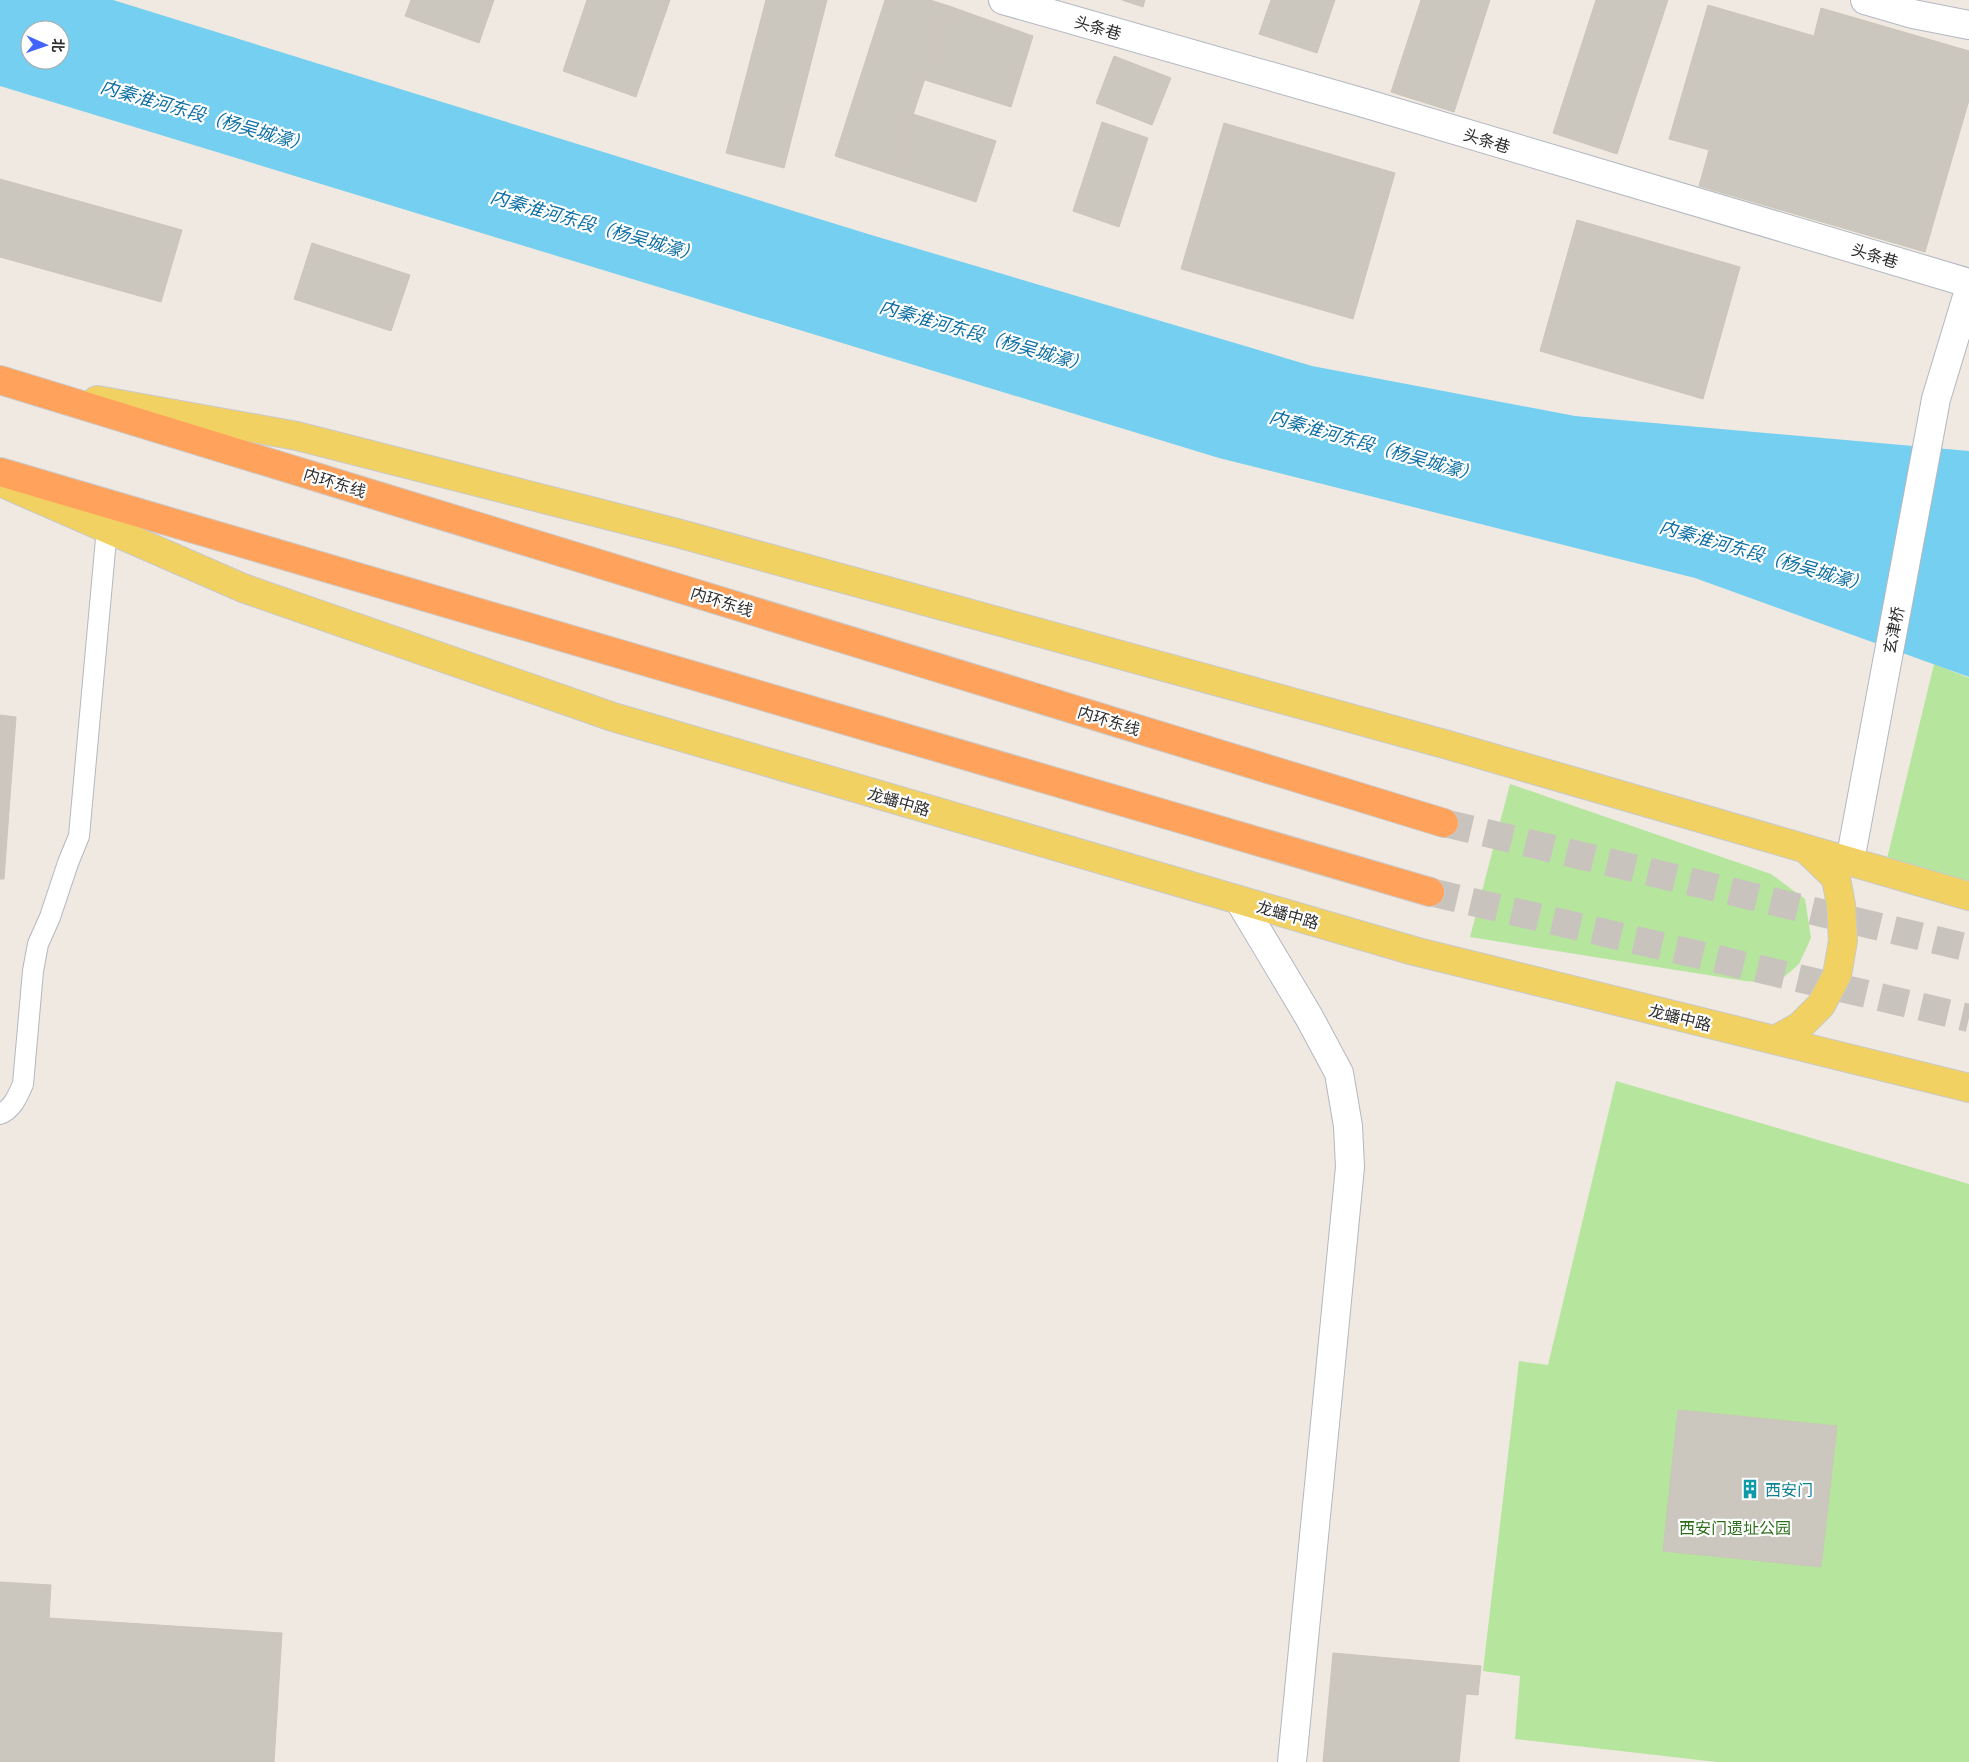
<svg xmlns="http://www.w3.org/2000/svg" width="1969" height="1762" font-family="Lato,'Noto Sans SC',sans-serif">
<rect width="100%" height="100%" fill="#efe9e1"/>
<path fill="#b6e59e" d="M 1934,664 L 1969,678 L 1969,896 L 1884,871 Z
M 1510,784 L 1771,874 L 1805,899 L 1811,938 L 1799,964 L 1777,983 L 1745,981 L 1470,937 Z
M 1616,1081 L 1969,1184 L 1969,1762 L 1717,1762 L 1515,1739 L 1520,1676 L 1483,1671 L 1519,1361 L 1548,1365 Z"/>
<path fill="#75cff0" fill-rule="evenodd" d="M 0,0 L 113,0 L 868,234 L 1312,366 L 1575,416 L 1969,451 L 1969,677 L 1695,578 L 1219,458 L 0,86 ZM 30,30 L 60,30 L 60,60 L 30,60 Z"/>
<path fill="#cbc7bf" stroke="#cbc5ba" d="M 411,0 L 494,0 L 479,43 L 405,16 Z
M 587,0 L 670,0 L 636,97 L 563,71 Z
M 766,0 L 827,0 L 784,168 L 726,153 Z
M 885,0 L 930,0 L 949,6 L 893,175 L 835,156 Z
M 1122,0 L 1145,0 L 1143,7 Z
M 1271,0 L 1335,0 L 1317,53 L 1259,34 Z
M 1421,0 L 1490,0 L 1454,112 L 1391,92 Z
M 1596,0 L 1668,0 L 1617,154 L 1553,133 Z
M 1708,5 L 1814,36 L 1821,8 L 1969,51 L 1969,100 L 1925,252 L 1699,186 L 1709,150 L 1669,139 Z
M 949,6 L 1033,36 L 1011,107 L 925,80 Z
M 1114,56 L 1171,78 L 1152,125 L 1096,103 Z
M 913,114 L 996,141 L 976,202 L 893,175 Z
M 1102,122 L 1148,138 L 1119,227 L 1073,211 Z
M 1224,123 L 1395,173 L 1353,319 L 1181,269 Z
M 0,179 L 182,230 L 161,302 L 0,257 Z
M 1577,220 L 1740,267 L 1703,399 L 1540,351 Z
M 312,243 L 410,275 L 391,331 L 294,299 Z
M 0,715 L 16,717 L 4,879 L 0,879 Z
M 1678,1410 L 1837,1426 L 1821,1567 L 1663,1551 Z
M 0,1582 L 51,1585 L 49,1618 L 282,1633 L 274,1762 L 0,1762 Z
M 1333,1653 L 1481,1666 L 1478,1695 L 1466,1694 L 1459,1762 L 1323,1762 Z"/>
<g fill="none" stroke-linecap="round" stroke-linejoin="round">
<path stroke="#c8c4bd" stroke-width="28" stroke-dasharray="28 14" stroke-linecap="butt" d="M 1444,823 L 1969,948
M 1430,892 L 1969,1018"/>
<defs>
<path id="lane" d="M 0,1114 C 13,1109 18,1095 23,1084 L 33,971 L 38,944 L 50,917 L 68,863 L 79,836 L 107,528"/>
<path id="street" d="M 1003,0 L 1364,103 L 1969,283
M 1865,0 L 1913,14 L 1969,25
M 1850,861 L 1936,399 L 1969,290
M 1239,900 L 1309,1017 L 1339,1073 L 1348,1126 L 1350,1167 L 1292,1762"/>
<path id="primary" d="M 97,400 L 297,436 L 677,533 L 1448,745 L 1969,896
M 0,482 L 243,588 L 613,717 L 1414,951 L 1969,1088
M 1775,1040 L 1800,1026 L 1821,1005 L 1837,975 L 1843,941 L 1841,905 L 1836,878 L 1808,851"/>
<path id="highway" d="M 0,380 L 1444,823
M 0,472 L 1430,892"/>
</defs>
<use href="#lane" stroke="#b4b7c1" stroke-width="22"/>
<use href="#street" stroke="#b4b7c1" stroke-width="30"/>
<use href="#primary" stroke="#c9c9c9" stroke-width="30"/>
<use href="#highway" stroke="#c9c9c9" stroke-width="30"/>
<use href="#lane" stroke="#fff" stroke-width="20"/>
<use href="#street" stroke="#fff" stroke-width="28"/>
<use href="#primary" stroke="#f2d163" stroke-width="28"/>
<use href="#highway" stroke="#ffa35c" stroke-width="28"/>
</g>
<defs>
<symbol id="building-bare" viewBox="-9 -9 18 18"><path d="M-4-6H4V6H1V3H-1V6H-4ZM-2.5-4.3h1.7v1.8h-1.7ZM.8-4.3h1.7v1.8H.8ZM-2.5-1h1.7V.8h-1.7ZM.8-1h1.7V.8H.8Z" fill="#0f9aa8" stroke="#fff" stroke-width="2.5" paint-order="stroke"/></symbol>
</defs>
<g fill-rule="evenodd">
<use href="#building-bare" x="1736" y="1475" width="28" height="28"/>
</g>
<g text-anchor="middle" dominant-baseline="central" stroke-width="4.5" stroke-linejoin="round" paint-order="stroke">
<g font-size="16" fill="#2e2e2e" stroke="#fff">
<text transform="translate(1098 27) rotate(16)">头条巷</text>
<text transform="translate(1487 140) rotate(17)">头条巷</text>
<text transform="translate(1875 255) rotate(17)">头条巷</text>
<text transform="translate(335 482) rotate(17)">内环东线</text>
<text transform="translate(722 601) rotate(17)">内环东线</text>
<text transform="translate(1893 630) rotate(-79)">玄津桥</text>
<text transform="translate(1109 720) rotate(17)">内环东线</text>
<text transform="translate(899 801) rotate(16)">龙蟠中路</text>
<text transform="translate(1288 914) rotate(16)">龙蟠中路</text>
<text transform="translate(1680 1017) rotate(14)">龙蟠中路</text>
</g>
<g font-size="16" fill="#0d838f" stroke="#fff" text-anchor="start">
<text x="1765" y="1489">西安门</text>
</g>
<g font-size="16" fill="#2c6e1b" stroke="#fff">
<text x="1735" y="1527">西安门遗址公园</text>
</g>
<g font-size="18" font-style="italic" fill="#0d6fa3" stroke="#fff">
<text transform="translate(205 115) rotate(16)">内秦淮河东段（杨吴城濠）</text>
<text transform="translate(595 225) rotate(16)">内秦淮河东段（杨吴城濠）</text>
<text transform="translate(984 335) rotate(16)">内秦淮河东段（杨吴城濠）</text>
<text transform="translate(1374 445) rotate(16)">内秦淮河东段（杨吴城濠）</text>
<text transform="translate(1764 555) rotate(16)">内秦淮河东段（杨吴城濠）</text>
</g>
</g>
<g transform="translate(45 45) rotate(92)"><circle r="24" fill="#ffffff" stroke="#ababab"/>
<path d="M0-4L9 19L0 12L-9 19Z" fill="#4264fb"/>
<text y="-8" font-size="14" font-weight="bold" text-anchor="middle" fill="#2e2e2e">北</text>
</g>
</svg>
